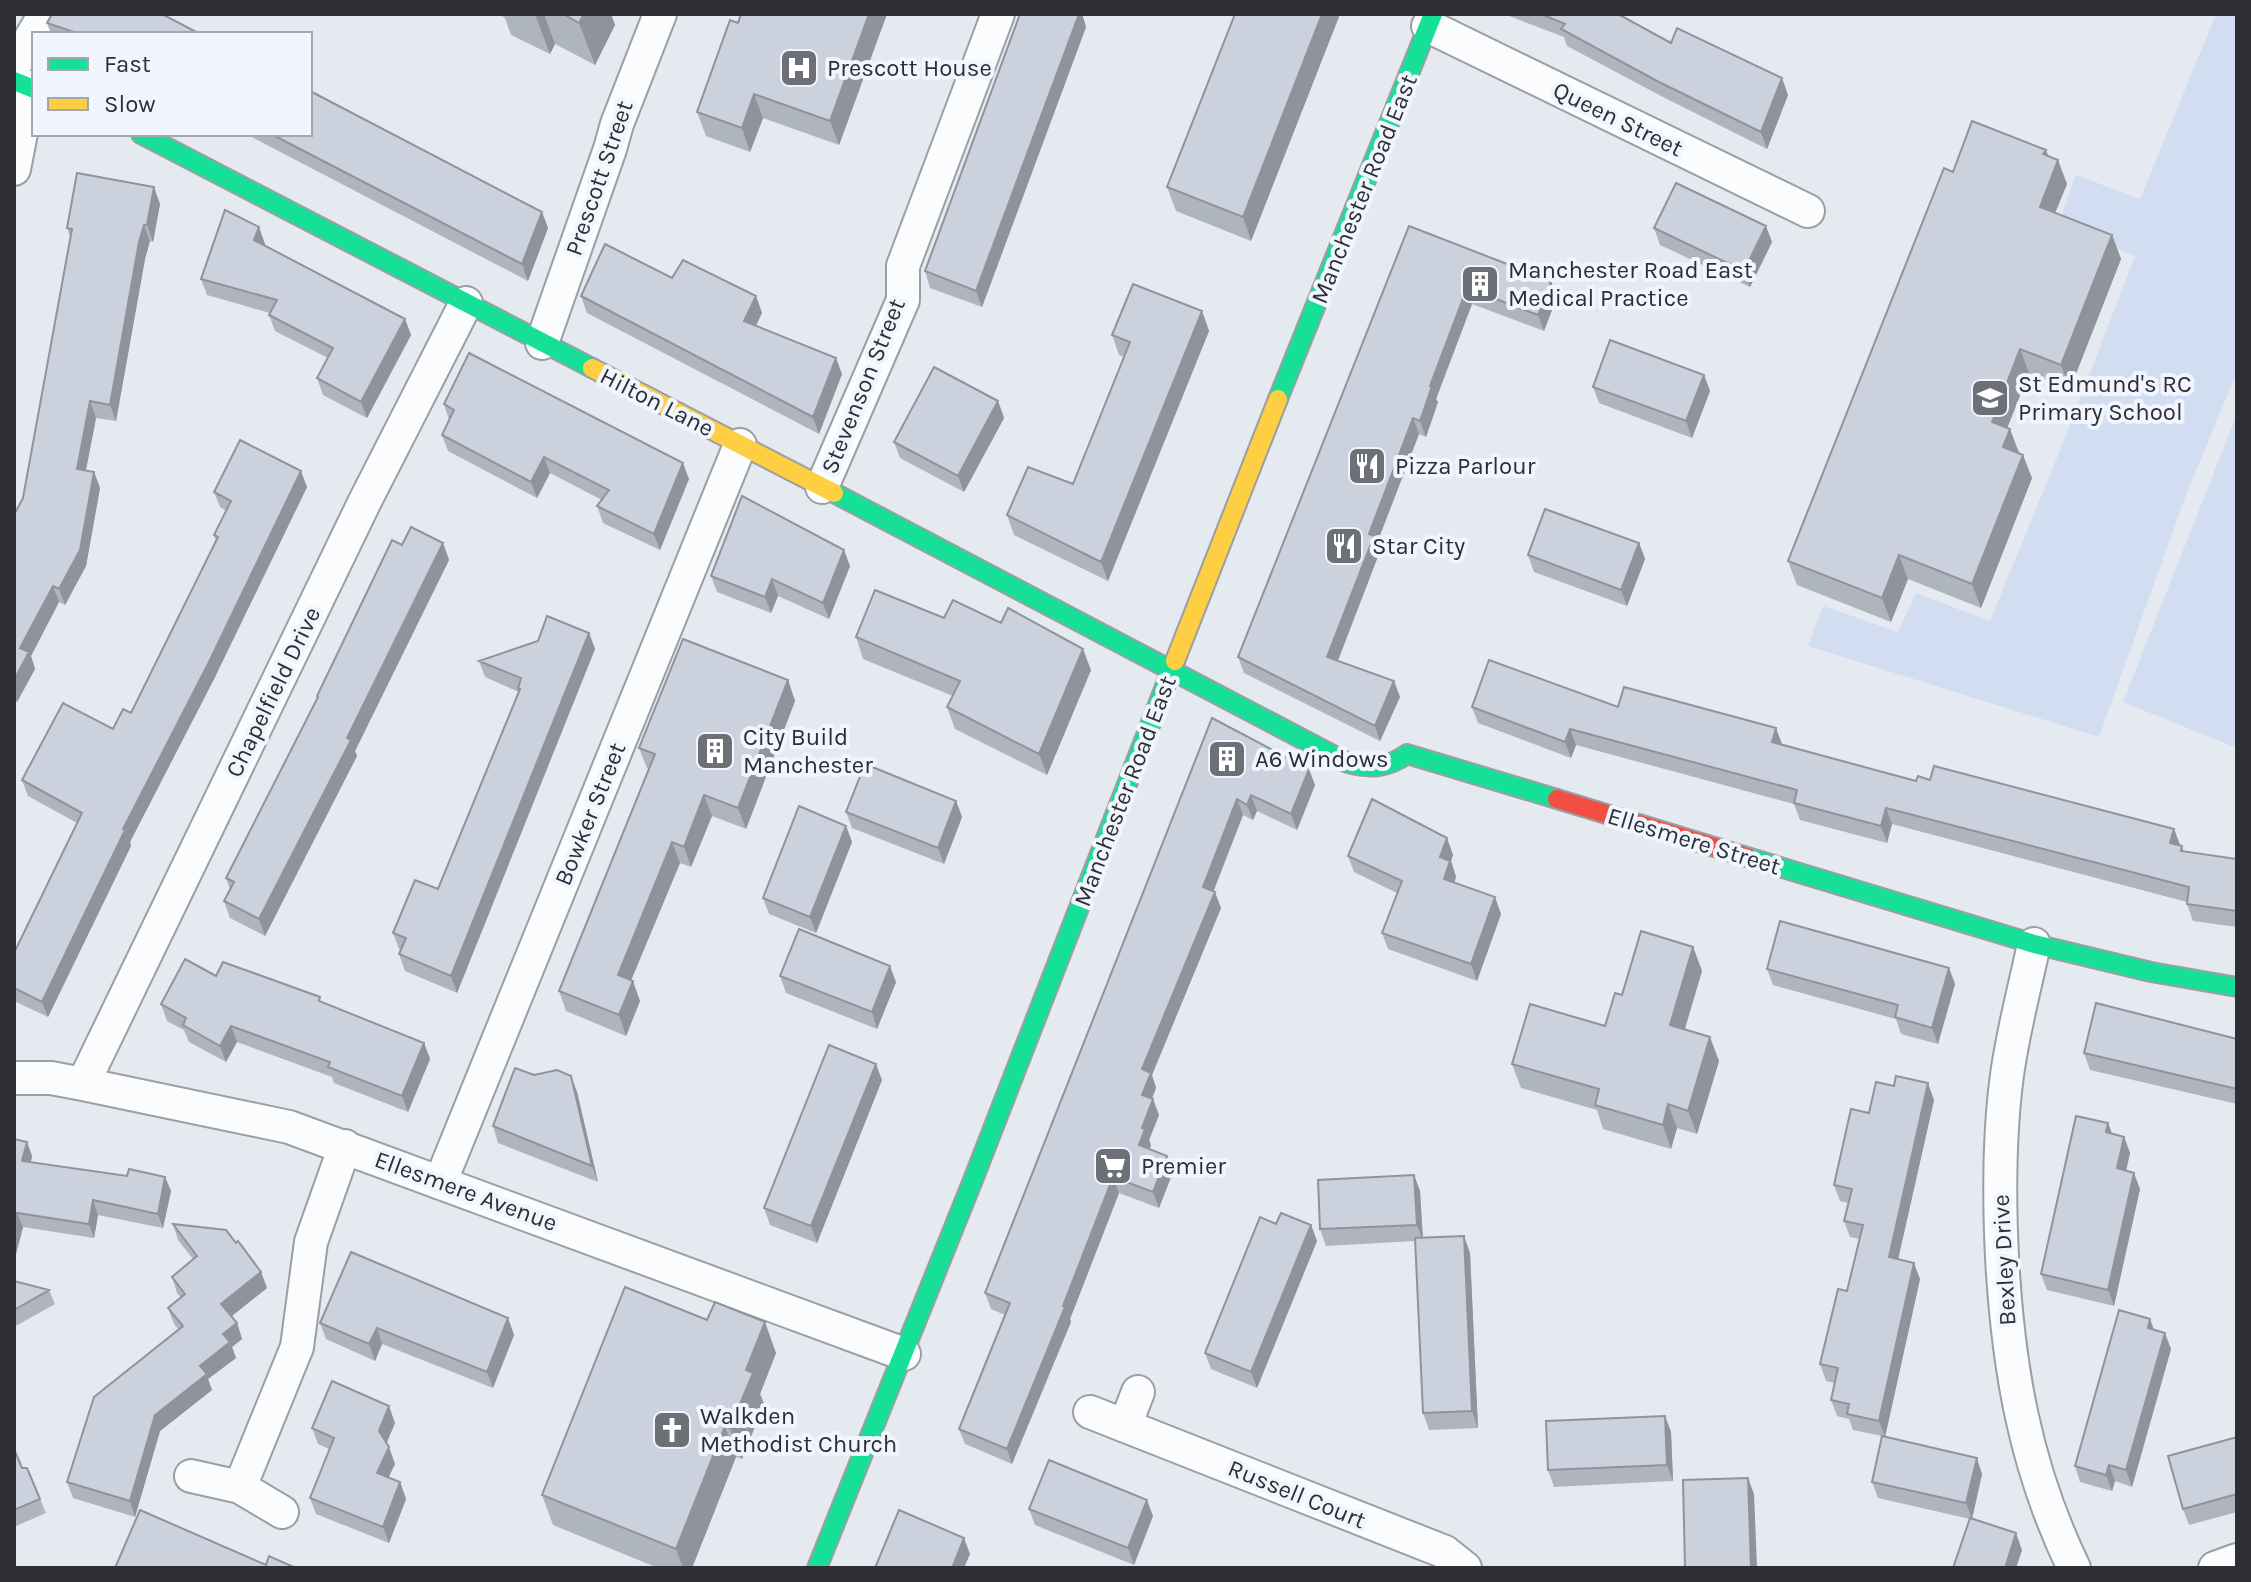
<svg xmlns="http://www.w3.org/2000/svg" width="2251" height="1582" font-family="Karla,sans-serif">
<rect width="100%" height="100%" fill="#e5e9f0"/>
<path fill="#d3ddf2" d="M 2216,14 L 2237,14 L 2237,372 L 2186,495 L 2099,737 L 1808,646 L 1823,606 L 1898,632 L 1916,593 L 1990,621 L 2063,443 L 2135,256 L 2058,224 L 2076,175 L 2140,199 Z
M 2237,414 L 2237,748 L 2123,702 Z"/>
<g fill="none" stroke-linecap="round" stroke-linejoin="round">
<defs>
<path id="street" d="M 1428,26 L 1808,211
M 14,66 L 45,14
M 14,169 L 30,87
M 542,343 L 610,149 L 617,124 L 660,14
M 822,487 L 903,300 L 903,266 L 998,14
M 2034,944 C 2025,987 2013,1031 2007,1075 C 1999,1135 1999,1196 2002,1257 C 2008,1368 2025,1467 2074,1568
M 14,1078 L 51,1078 L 83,1084 L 289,1127 L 904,1354
M 83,1084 L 365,501 L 466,303
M 440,1183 L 740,445
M 1090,1412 L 1445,1552 L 1465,1568
M 1125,1426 L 1138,1392
M 191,1476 L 240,1487 L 282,1512
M 240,1487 L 297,1347 L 311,1242 L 345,1146
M 2215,1568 L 2237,1560"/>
<path id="fast" d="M 14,81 L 34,89
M 141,134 L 592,368
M 1278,399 L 1433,14
M 834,493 L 1348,763 C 1370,769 1388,768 1407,754 L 1557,799
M 1747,857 L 2034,944 L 2151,972 L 2237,987
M 817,1568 L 973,1180 L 1175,661"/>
<path id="slow" d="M 592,368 L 834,493
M 1175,661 L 1278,399"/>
<path id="jam" d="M 1557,799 L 1747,857"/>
</defs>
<use href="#street" stroke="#9b9ea3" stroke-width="36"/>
<use href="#fast" stroke="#9b9ea3" stroke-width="22"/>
<use href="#slow" stroke="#9b9ea3" stroke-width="22"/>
<use href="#jam" stroke="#9b9ea3" stroke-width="22"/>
<use href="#street" stroke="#fbfcfd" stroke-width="32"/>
<use href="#fast" stroke="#16e098" stroke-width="18"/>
<use href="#slow" stroke="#ffcf43" stroke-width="18"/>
<use href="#jam" stroke="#f24e42" stroke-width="18"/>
</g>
<path fill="#afb5be" d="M 52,14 L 164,14 L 165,16 L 200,34 L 51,34 L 47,23 Z
M 498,14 L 611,14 L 615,25 L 595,65 L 555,44 L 550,54 L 511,35 L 505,18 Z
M 741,14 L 887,14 L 839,145 L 763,118 L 750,152 L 706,136 L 697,112 Z
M 1020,14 L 1082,14 L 1086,27 L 982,307 L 930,288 L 925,271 Z
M 1235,14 L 1340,14 L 1251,241 L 1176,211 L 1167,187 Z
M 1509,14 L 1618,14 L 1671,43 L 1788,95 L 1767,149 L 1663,97 L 1567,46 L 1564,37 L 1509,16 Z
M 246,134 L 310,134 L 542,212 L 548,228 L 528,281 Z
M 2049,156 L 2067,184 L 2055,213 L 2112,235 L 2121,259 L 2070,389 L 2029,373 L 2007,428 L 2032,478 L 1981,608 L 1908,579 L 1891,622 L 1797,585 L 1788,561 L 1953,172 Z
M 160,204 L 153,242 L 150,241 L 145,259 L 116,421 L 96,418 L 86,470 L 94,472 L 100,488 L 86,566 L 65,605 L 59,602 L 31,656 L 35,669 L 17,702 L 14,700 L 14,515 L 23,498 L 71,239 L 67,228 Z
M 1409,226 L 1551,281 L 1557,297 L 1544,331 L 1472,304 L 1436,399 L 1438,402 L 1426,437 L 1419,434 L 1377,543 L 1380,551 L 1338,661 L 1394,681 L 1400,697 L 1380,741 L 1244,673 L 1238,657 Z
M 259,227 L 264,245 L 405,319 L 411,335 L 367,418 L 323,395 L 317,378 L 328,358 L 275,331 L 269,315 L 270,313 L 207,295 L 201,279 Z
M 1654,228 L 1772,242 L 1750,287 L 1660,245 Z
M 672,278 L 756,296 L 762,313 L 756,326 L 842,374 L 819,434 L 587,313 L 581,296 Z
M 1202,311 L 1209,331 L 1108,581 L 1014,535 L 1007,515 L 1073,484 L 1124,357 L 1119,355 L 1112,335 Z
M 1704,375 L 1710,391 L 1692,438 L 1599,403 L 1593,387 Z
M 998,401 L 1004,418 L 964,492 L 900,458 L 894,442 Z
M 444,404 L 689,479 L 660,550 L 603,523 L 597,506 L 602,500 L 550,473 L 537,498 L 448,451 L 442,435 L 449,420 Z
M 307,487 L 214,679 L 130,842 L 131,846 L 48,1017 L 14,1001 L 14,953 L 77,823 L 28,796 L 22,780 L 113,729 L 131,713 L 216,541 L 214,535 L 226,511 L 220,507 L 214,492 Z
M 443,543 L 449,560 L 355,751 L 357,756 L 265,936 L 230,918 L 224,901 L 230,889 L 226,878 L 318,698 L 317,696 L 402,545 Z
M 1639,543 L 1645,559 L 1627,606 L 1534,572 L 1528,555 Z
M 850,566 L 829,619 L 778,596 L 771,613 L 717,592 L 711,576 Z
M 944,618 L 1001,623 L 1091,670 L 1047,775 L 955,729 L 947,707 L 953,696 L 863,659 L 856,637 Z
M 589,633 L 595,649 L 457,993 L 405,971 L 399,954 L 401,950 L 399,949 L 393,933 L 438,889 L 519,692 L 485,677 L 479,661 Z
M 788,680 L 795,701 L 746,829 L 712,816 L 691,867 L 680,863 L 631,980 L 640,1001 L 626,1036 L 566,1011 L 559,991 L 649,769 L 647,768 L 639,748 Z
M 1472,707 L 1618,707 L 1782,744 L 1916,781 L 1930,780 L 2174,829 L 2180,845 L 2182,846 L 2184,852 L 2237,859 L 2237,927 L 2193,921 L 2187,904 L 2187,902 L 1892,824 L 1887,843 L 1800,820 L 1794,804 L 1576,745 L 1571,758 L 1478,723 Z
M 1212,718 L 1315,785 L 1297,830 L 1257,811 L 1253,820 L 1243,815 L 1213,891 L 1221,908 L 1152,1075 L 1156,1088 L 1152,1099 L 1159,1115 L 1149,1140 L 1151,1145 L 1150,1149 L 1173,1172 L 1159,1208 L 1119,1193 L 1070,1319 L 1071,1322 L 1012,1464 L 965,1444 L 959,1429 L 1005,1315 L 991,1309 L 985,1293 Z
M 956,801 L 962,817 L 944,864 L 852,828 L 846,812 Z
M 846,826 L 852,842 L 816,933 L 769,914 L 763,898 Z
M 1447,838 L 1453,855 L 1451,861 L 1456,877 L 1454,883 L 1501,914 L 1477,981 L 1388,949 L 1382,933 L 1397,893 L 1354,872 L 1348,856 Z
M 1693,947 L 1702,971 L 1684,1029 L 1719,1061 L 1697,1134 L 1677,1128 L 1671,1149 L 1603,1129 L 1597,1110 L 1521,1088 L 1512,1064 L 1605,1026 L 1622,995 Z
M 1949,968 L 1955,984 L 1938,1044 L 1901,1034 L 1896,1019 L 1773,985 L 1767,969 Z
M 216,976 L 322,1002 L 424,1043 L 430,1059 L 408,1112 L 334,1083 L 332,1077 L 237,1042 L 226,1062 L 189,1042 L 184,1030 L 167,1021 L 161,1004 Z
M 780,976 L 896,982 L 877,1029 L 786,993 Z
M 2237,1039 L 2237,1104 L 2090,1070 L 2084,1053 Z
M 534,1075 L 571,1076 L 577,1092 L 598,1182 L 498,1143 L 493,1126 Z
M 882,1080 L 817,1243 L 770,1225 L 764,1208 Z
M 1934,1100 L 1898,1259 L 1920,1279 L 1885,1437 L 1982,1474 L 1972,1519 L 2022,1550 L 2016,1568 L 1953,1568 L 1970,1519 L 1878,1498 L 1872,1482 L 1882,1436 L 1853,1430 L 1849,1419 L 1837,1416 L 1831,1400 L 1835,1383 L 1826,1381 L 1820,1364 L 1847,1291 L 1859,1239 L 1850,1237 L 1844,1221 L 1848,1203 L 1840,1201 L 1834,1185 Z
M 2108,1123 L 2112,1134 L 2124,1137 L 2130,1153 L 2126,1170 L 2140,1189 L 2114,1306 L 2047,1290 L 2041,1274 Z
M 14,1139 L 27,1142 L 32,1156 L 31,1162 L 127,1176 L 165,1177 L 171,1191 L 163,1228 L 98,1215 L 94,1238 L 23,1227 L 14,1262 Z
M 1414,1175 L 1420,1191 L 1423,1238 L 1470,1253 L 1478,1428 L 1429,1430 L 1423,1413 L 1415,1241 L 1326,1246 L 1320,1229 Z
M 173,1224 L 261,1272 L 267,1288 L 231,1316 L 237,1323 L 242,1339 L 232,1347 L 236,1358 L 208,1379 L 212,1390 L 160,1431 L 135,1517 L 73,1498 L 67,1482 L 178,1329 L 174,1324 L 168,1308 L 181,1298 L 177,1293 L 172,1277 L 193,1259 L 178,1240 Z
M 1276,1224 L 1311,1225 L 1317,1241 L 1257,1388 L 1211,1369 L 1205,1353 Z
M 14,1281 L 49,1290 L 55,1304 L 14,1327 Z
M 508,1318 L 514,1335 L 493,1388 L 382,1344 L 375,1361 L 326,1339 L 320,1323 Z
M 2155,1330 L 2171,1349 L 2132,1487 L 2115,1481 L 2112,1491 L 2080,1482 L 2075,1466 Z
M 776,1353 L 760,1394 L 764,1404 L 742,1459 L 736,1457 L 692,1568 L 658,1568 L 553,1525 L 542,1495 Z
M 1665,1416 L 1671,1432 L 1673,1481 L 1554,1487 L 1548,1470 Z
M 395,1423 L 386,1443 L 395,1464 L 388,1477 L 400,1482 L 406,1499 L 389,1543 L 316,1514 L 310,1498 L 329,1449 L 318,1444 L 312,1428 Z
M 2237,1437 L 2237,1512 L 2189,1525 L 2183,1509 Z
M 14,1449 L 22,1468 L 40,1499 L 46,1513 L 14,1527 Z
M 1029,1509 L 1153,1516 L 1134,1565 L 1035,1525 Z"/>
<path fill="#8f939b" d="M 535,14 L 544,14 L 555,44 L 550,54 Z
M 584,14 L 611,14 L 615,25 L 595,65 L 579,23 Z
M 869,14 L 887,14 L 839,145 L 830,121 Z
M 1079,14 L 1082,14 L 1086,27 L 982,307 L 976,291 Z
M 1322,14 L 1340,14 L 1251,241 L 1243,217 Z
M 1782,78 L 1788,95 L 1767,149 L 1761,132 Z
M 754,94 L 763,118 L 750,152 L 742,128 Z
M 2046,150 L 2054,171 L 2058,160 L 2067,184 L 2048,230 L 2040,207 L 2043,154 Z
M 154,187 L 160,204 L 153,242 L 147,225 Z
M 542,212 L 548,228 L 528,281 L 522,264 Z
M 144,225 L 150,241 L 145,259 L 116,421 L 110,405 L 139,242 Z
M 1766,226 L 1772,242 L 1750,287 L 1744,271 Z
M 259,227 L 265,244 L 260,256 L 254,240 Z
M 2112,235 L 2121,259 L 2070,389 L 2061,365 Z
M 1551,281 L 1557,297 L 1544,331 L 1538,315 Z
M 1467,288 L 1472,304 L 1436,399 L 1438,402 L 1426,437 L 1420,421 L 1430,386 Z
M 756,296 L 762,313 L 750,337 L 744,321 Z
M 1202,311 L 1209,331 L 1108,581 L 1101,562 Z
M 405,319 L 411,335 L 367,418 L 361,402 Z
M 2020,349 L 2029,373 L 2000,446 L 1992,422 Z
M 836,358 L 842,374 L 819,434 L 813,417 Z
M 1704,375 L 1710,391 L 1692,438 L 1686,421 Z
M 90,401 L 96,418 L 83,485 L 77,469 Z
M 998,401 L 1004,418 L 964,492 L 958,476 Z
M 1413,418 L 1419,434 L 1377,543 L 1380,551 L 1333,673 L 1327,657 L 1369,534 Z
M 2010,429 L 2019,453 L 2003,447 Z
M 2023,455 L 2032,478 L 1981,608 L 1972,584 Z
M 544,457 L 550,473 L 537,498 L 531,482 Z
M 683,463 L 689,479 L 660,550 L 654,534 Z
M 301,471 L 307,487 L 214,679 L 130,842 L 131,846 L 48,1017 L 42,1002 L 123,829 Z
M 94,472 L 100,488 L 86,566 L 65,605 L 59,589 Z
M 443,543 L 449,560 L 355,751 L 357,756 L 265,936 L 259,919 Z
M 1639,543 L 1645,559 L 1627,606 L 1621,590 Z
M 844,550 L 850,566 L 829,619 L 823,603 Z
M 1899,555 L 1908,579 L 1891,622 L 1882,598 Z
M 772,579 L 778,596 L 771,613 L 765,597 Z
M 53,586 L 59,602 L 31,656 L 35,669 L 17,702 L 14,692 L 14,680 L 20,648 Z
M 589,633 L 595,649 L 457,993 L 451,976 Z
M 1083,649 L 1091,670 L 1047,775 L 1039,754 Z
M 788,680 L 795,701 L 746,829 L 738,808 Z
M 1394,681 L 1400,697 L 1380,741 L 1375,726 Z
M 1776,728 L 1782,744 L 1778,759 L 1772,742 Z
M 1570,729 L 1576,745 L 1571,758 L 1565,742 Z
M 1309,769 L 1315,785 L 1297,830 L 1291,814 Z
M 704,795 L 712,816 L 691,867 L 684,847 Z
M 1251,795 L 1257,811 L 1253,820 L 1247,805 Z
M 1237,799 L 1243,815 L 1209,903 L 1203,887 Z
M 956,801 L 962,817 L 944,864 L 938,848 Z
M 1886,808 L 1892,824 L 1887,843 L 1881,826 Z
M 846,826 L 852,842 L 816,933 L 810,917 Z
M 2174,829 L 2180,845 L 2170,843 Z
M 1447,838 L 1453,855 L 1451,861 L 1456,877 L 1450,895 L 1444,879 L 1440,857 Z
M 672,842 L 680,863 L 625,995 L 618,975 Z
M 1215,892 L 1221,908 L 1152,1075 L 1156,1088 L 1147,1111 L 1142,1095 L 1142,1069 Z
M 1495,897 L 1501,914 L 1477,981 L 1471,964 Z
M 1693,947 L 1702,971 L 1679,1049 L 1670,1025 Z
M 890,966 L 896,982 L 877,1029 L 872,1012 Z
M 1949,968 L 1955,984 L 1938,1044 L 1932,1028 Z
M 633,981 L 640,1001 L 626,1036 L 619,1015 Z
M 231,1026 L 237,1042 L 226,1062 L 220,1046 Z
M 1710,1037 L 1719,1061 L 1697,1134 L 1688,1111 Z
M 424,1043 L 430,1059 L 408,1112 L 402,1096 Z
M 876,1064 L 882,1080 L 817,1243 L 811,1226 Z
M 571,1076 L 577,1092 L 598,1182 L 592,1166 Z
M 1928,1083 L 1934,1100 L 1895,1273 L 1889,1257 Z
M 1153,1099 L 1159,1115 L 1149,1140 L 1151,1145 L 1145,1161 L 1139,1145 L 1142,1128 Z
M 1668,1104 L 1677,1128 L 1671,1149 L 1663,1125 Z
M 2108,1123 L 2114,1139 L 2106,1132 Z
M 2124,1137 L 2130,1153 L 2123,1184 L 2117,1168 Z
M 27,1142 L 32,1156 L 28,1175 L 22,1161 Z
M 1167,1156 L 1173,1172 L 1159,1208 L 1153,1192 Z
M 2134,1173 L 2140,1189 L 2114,1306 L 2108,1290 Z
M 1414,1175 L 1420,1191 L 1423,1241 L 1417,1225 Z
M 165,1177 L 171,1191 L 163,1228 L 158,1214 Z
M 1113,1177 L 1119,1193 L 1070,1319 L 1071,1322 L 1012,1464 L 1007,1449 Z
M 93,1200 L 98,1215 L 94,1238 L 89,1224 Z
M 17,1213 L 23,1227 L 14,1262 L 14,1227 Z
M 1311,1225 L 1317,1241 L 1257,1388 L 1251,1372 Z
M 1464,1236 L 1470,1253 L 1478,1428 L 1472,1411 Z
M 1914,1263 L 1920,1279 L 1885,1437 L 1879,1421 Z
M 261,1272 L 267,1288 L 227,1320 L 221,1304 Z
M 508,1318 L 514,1335 L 493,1388 L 487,1372 Z
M 2150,1319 L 2156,1335 L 2148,1328 Z
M 765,1322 L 776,1353 L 760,1394 L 764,1404 L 742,1459 L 730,1428 L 746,1370 Z
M 237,1323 L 242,1339 L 232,1347 L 236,1358 L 208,1379 L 212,1390 L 160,1431 L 135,1517 L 130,1501 L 155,1415 L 200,1366 L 223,1334 Z
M 377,1328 L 382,1344 L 375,1361 L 369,1344 Z
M 2165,1333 L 2171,1349 L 2132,1487 L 2126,1470 Z
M 389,1406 L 395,1423 L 385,1447 L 379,1431 Z
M 1665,1416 L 1671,1432 L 1673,1481 L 1667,1465 Z
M 725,1426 L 736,1457 L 692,1568 L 683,1568 L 676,1549 Z
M 389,1447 L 395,1464 L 383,1489 L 377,1473 Z
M 1977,1458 L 1982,1474 L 1972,1519 L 1966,1503 Z
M 2109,1465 L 2115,1481 L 2112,1491 L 2106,1475 Z
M 1748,1478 L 1754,1494 L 1757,1568 L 1751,1568 Z
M 400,1482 L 406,1499 L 389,1543 L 383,1527 Z
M 1147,1500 L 1153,1516 L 1134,1565 L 1128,1548 Z
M 2016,1533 L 2022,1550 L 2016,1568 L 2005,1568 Z
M 964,1538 L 970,1554 L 964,1568 L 952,1568 Z"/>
<path fill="#ccd2dd" stroke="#8f939b" stroke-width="2" d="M 52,14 L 162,14 L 200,34 L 80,34 L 47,23 Z
M 563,14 L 584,14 L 579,23 Z
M 741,14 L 869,14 L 830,121 L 754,94 L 742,128 L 697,112 L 730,20 L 738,23 Z
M 1020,14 L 1079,14 L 976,291 L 925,271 Z
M 1235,14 L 1322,14 L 1243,217 L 1167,187 Z
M 1541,14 L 1618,14 L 1671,43 L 1677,28 L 1782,78 L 1761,132 L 1657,81 L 1561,29 L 1565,24 Z
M 310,91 L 542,212 L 522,264 L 271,134 L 310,134 Z
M 1972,121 L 2046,150 L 2043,154 L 2058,160 L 2040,207 L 2112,235 L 2061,365 L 2020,349 L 1992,422 L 2010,429 L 2003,447 L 2023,455 L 1972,584 L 1899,555 L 1882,598 L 1788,561 L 1944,168 L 1953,172 Z
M 77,173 L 154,187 L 147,225 L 144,225 L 139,242 L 110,405 L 90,401 L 77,469 L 94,472 L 80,550 L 59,589 L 53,586 L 20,648 L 29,652 L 14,680 L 14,515 L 23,498 L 72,229 L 67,228 Z
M 1676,183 L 1766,226 L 1744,271 L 1654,228 Z
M 225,210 L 259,227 L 254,240 L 405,319 L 361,402 L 317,378 L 333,348 L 269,315 L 277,300 L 201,279 Z
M 1409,226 L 1551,281 L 1538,315 L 1467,288 L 1430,386 L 1432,386 L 1420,421 L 1413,418 L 1369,534 L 1374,536 L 1327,657 L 1394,681 L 1375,726 L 1238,657 Z
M 605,244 L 672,278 L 683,260 L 756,296 L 744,321 L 836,358 L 813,417 L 581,296 Z
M 1133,284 L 1202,311 L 1101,562 L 1007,515 L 1028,467 L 1073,484 L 1130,342 L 1112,335 Z
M 1610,340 L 1704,375 L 1686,421 L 1593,387 Z
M 469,353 L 683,463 L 654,534 L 597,506 L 609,490 L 544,457 L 531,482 L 442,435 L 454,410 L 444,404 Z
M 934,367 L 998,401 L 958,476 L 894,442 Z
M 240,440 L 301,471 L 208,664 L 123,829 L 125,830 L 42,1002 L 14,988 L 14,953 L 82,813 L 22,780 L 63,703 L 113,729 L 123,709 L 131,713 L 218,537 L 214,535 L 231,501 L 214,492 Z
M 742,496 L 844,550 L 823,603 L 772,579 L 765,597 L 711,576 Z
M 1545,509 L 1639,543 L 1621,590 L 1528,555 Z
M 411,527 L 443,543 L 347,738 L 351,740 L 259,919 L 224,901 L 234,882 L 226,878 L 318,697 L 317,696 L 392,540 L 402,545 Z
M 875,590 L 944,618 L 953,600 L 1001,623 L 1008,608 L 1083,649 L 1039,754 L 947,707 L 960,681 L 856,637 Z
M 547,616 L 589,633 L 451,976 L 399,954 L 406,938 L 393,933 L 415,880 L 438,889 L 520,689 L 518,689 L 521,678 L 479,661 L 538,641 Z
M 683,639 L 788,680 L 738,808 L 704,795 L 684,847 L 672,842 L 618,975 L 633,981 L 619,1015 L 559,991 L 655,754 L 639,748 Z
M 1489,660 L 1618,707 L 1624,687 L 1776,728 L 1772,742 L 1916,781 L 1918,776 L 1930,780 L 1934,766 L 2174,829 L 2170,843 L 2182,846 L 2181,851 L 2237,859 L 2237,911 L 2187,904 L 2189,887 L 1886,808 L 1881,826 L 1794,803 L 1797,790 L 1570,729 L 1565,742 L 1472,707 Z
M 1212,718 L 1309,769 L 1291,814 L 1251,795 L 1247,805 L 1237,799 L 1203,887 L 1215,892 L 1142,1069 L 1151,1073 L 1142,1095 L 1153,1099 L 1142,1128 L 1145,1129 L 1139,1145 L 1167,1156 L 1153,1192 L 1113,1177 L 1063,1306 L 1065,1307 L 1007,1449 L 959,1429 L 1010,1303 L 985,1293 Z
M 865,764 L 956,801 L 938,848 L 846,812 Z
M 1372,799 L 1447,838 L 1440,857 L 1450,861 L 1444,879 L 1495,897 L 1471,964 L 1382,933 L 1402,881 L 1348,856 Z
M 799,806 L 846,826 L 810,917 L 763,898 Z
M 1780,921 L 1949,968 L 1932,1028 L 1895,1017 L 1898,1005 L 1767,969 Z
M 799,929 L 890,966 L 872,1012 L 780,976 Z
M 1641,931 L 1693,947 L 1670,1025 L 1710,1037 L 1688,1111 L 1668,1104 L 1663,1125 L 1595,1105 L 1599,1089 L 1512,1064 L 1530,1004 L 1605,1026 L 1615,993 L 1622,995 Z
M 185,959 L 216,976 L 223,962 L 320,997 L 319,1001 L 424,1043 L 402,1096 L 328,1067 L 330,1062 L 231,1026 L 220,1046 L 183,1025 L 186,1018 L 161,1004 Z
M 2096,1003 L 2237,1039 L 2237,1089 L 2084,1053 Z
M 829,1045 L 876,1064 L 811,1226 L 764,1208 Z
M 515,1068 L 534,1075 L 557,1070 L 571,1076 L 592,1166 L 493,1126 Z
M 1896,1076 L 1928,1083 L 1889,1257 L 1914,1263 L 1879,1421 L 1847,1414 L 1849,1404 L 1831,1400 L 1838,1368 L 1820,1364 L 1838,1289 L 1847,1291 L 1863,1225 L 1844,1221 L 1852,1189 L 1834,1185 L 1851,1109 L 1869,1113 L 1876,1082 L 1894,1086 Z
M 2076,1116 L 2108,1123 L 2106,1132 L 2124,1137 L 2117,1168 L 2134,1173 L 2108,1290 L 2041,1274 Z
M 14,1139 L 27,1142 L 22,1161 L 127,1176 L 129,1169 L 165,1177 L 158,1214 L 93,1200 L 89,1224 L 17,1213 L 14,1227 Z
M 1414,1175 L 1417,1225 L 1320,1229 L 1318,1180 Z
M 1281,1213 L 1311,1225 L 1251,1372 L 1205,1353 L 1260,1217 L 1276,1224 Z
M 173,1224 L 226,1230 L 236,1243 L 238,1241 L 261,1272 L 221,1304 L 237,1323 L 223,1334 L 230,1342 L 200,1366 L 207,1374 L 155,1415 L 130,1501 L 67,1482 L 94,1397 L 183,1326 L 168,1308 L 185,1294 L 172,1277 L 197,1256 Z
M 1464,1236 L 1472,1411 L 1423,1413 L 1415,1238 Z
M 351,1252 L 508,1318 L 487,1372 L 377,1328 L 369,1344 L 320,1323 Z
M 14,1281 L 49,1290 L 14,1310 Z
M 625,1287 L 707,1320 L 715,1302 L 765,1322 L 746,1370 L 753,1373 L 730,1428 L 725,1426 L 676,1549 L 542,1495 Z
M 2119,1310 L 2150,1319 L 2148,1328 L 2165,1333 L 2126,1470 L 2109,1465 L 2106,1475 L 2075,1466 Z
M 332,1381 L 389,1406 L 379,1431 L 389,1447 L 377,1473 L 400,1482 L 383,1527 L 310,1498 L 334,1438 L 312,1428 Z
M 1665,1416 L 1667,1465 L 1548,1470 L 1546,1421 Z
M 1882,1436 L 1977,1458 L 1966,1503 L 1872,1482 Z
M 2237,1437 L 2237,1494 L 2183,1509 L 2168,1456 Z
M 14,1449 L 22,1468 L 27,1468 L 40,1499 L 14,1510 Z
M 1049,1460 L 1147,1500 L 1128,1548 L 1029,1509 Z
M 1748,1478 L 1751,1568 L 1685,1568 L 1683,1480 Z
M 140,1510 L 266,1565 L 269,1556 L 296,1568 L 115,1568 Z
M 899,1510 L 964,1538 L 952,1568 L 875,1568 Z
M 1970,1518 L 2016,1533 L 2005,1568 L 1953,1568 Z
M 1273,1567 L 1273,1568 L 1243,1568 Z"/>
<defs>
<symbol id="hospital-square" viewBox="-11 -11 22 22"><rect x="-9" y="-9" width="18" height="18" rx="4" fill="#6d7076" stroke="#f1f5fd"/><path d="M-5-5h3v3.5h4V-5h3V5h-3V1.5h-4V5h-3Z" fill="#fff"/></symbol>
<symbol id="building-square" viewBox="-11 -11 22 22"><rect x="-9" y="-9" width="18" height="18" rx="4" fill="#6d7076" stroke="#f1f5fd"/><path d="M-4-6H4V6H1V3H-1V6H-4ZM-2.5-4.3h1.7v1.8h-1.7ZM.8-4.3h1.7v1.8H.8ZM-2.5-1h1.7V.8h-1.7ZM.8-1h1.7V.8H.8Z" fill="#fff"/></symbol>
<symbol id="school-square" viewBox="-11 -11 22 22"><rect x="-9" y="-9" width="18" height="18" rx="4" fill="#6d7076" stroke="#f1f5fd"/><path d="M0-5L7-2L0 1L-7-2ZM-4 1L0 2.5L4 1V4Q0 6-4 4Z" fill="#fff"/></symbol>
<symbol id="restaurant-square" viewBox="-11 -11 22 22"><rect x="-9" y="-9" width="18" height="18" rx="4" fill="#6d7076" stroke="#f1f5fd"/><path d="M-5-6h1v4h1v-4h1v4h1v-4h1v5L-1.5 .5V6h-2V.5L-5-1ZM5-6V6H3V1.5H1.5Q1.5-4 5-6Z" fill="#fff"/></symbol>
<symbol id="supermarket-square" viewBox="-11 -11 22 22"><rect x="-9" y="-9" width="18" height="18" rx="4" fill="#6d7076" stroke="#f1f5fd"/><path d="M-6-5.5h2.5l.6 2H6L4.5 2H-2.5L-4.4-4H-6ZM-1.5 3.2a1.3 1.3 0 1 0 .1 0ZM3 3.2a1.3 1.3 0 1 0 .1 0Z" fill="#fff"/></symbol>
<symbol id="church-square" viewBox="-11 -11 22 22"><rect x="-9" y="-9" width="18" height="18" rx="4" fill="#6d7076" stroke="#f1f5fd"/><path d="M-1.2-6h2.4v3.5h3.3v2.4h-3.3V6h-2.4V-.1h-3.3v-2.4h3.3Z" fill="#fff"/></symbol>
</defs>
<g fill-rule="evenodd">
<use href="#hospital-square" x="777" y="46" width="44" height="44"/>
<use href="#building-square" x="1458" y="262" width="44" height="44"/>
<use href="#school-square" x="1968" y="376" width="44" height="44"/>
<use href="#restaurant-square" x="1345" y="444" width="44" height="44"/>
<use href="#restaurant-square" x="1322" y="524" width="44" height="44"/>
<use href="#building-square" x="693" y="729" width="44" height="44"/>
<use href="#building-square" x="1205" y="737" width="44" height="44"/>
<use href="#supermarket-square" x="1091" y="1144" width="44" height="44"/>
<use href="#church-square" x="650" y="1408" width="44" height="44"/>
</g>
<g text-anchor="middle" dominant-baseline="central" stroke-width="8" stroke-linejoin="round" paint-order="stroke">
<g font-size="24" fill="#2d2f34" stroke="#f1f5fd" text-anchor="start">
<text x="827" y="68">Prescott House</text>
<text x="1508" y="270">Manchester Road East<tspan x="1508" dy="28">Medical Practice</tspan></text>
<text x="2018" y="384">St Edmund's RC<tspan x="2018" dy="28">Primary School</tspan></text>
<text x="1395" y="466">Pizza Parlour</text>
<text x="1372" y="546">Star City</text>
<text x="743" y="737">City Build<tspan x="743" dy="28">Manchester</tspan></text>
<text x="1255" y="759">A6 Windows</text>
<text x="1141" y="1166">Premier</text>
<text x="700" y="1416">Walkden<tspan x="700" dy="28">Methodist Church</tspan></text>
</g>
<g font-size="24" fill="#2d2f34" stroke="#f1f5fd">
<text transform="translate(1618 119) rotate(26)">Queen Street</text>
<text transform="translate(599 178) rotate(-71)">Prescott Street</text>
<text transform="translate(1364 189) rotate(-68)">Manchester Road East</text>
<text transform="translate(863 386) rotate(-68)">Stevenson Street</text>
<text transform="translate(657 402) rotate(27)">Hilton Lane</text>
<text transform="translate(273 692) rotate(-64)">Chapelfield Drive</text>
<text transform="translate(1125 791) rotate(-69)">Manchester Road East</text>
<text transform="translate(590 814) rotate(-68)">Bowker Street</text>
<text transform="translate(1694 841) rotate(17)">Ellesmere Street</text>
<text transform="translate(466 1191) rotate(20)">Ellesmere Avenue</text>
<text transform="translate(2004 1260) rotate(-93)">Bexley Drive</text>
<text transform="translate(1297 1494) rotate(22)">Russell Court</text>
</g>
</g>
<rect width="2251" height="1582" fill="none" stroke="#2d2f34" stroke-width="32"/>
<rect x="32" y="32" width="280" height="104" fill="#f1f5fd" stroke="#a3a6ad" stroke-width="2"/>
<rect x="48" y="58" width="40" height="12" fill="#16e098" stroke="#a3a6ad" stroke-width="2"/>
<text x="104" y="72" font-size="24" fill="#2d2f34">Fast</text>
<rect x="48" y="98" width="40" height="12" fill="#ffcf43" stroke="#a3a6ad" stroke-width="2"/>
<text x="104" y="112" font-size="24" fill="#2d2f34">Slow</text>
</svg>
